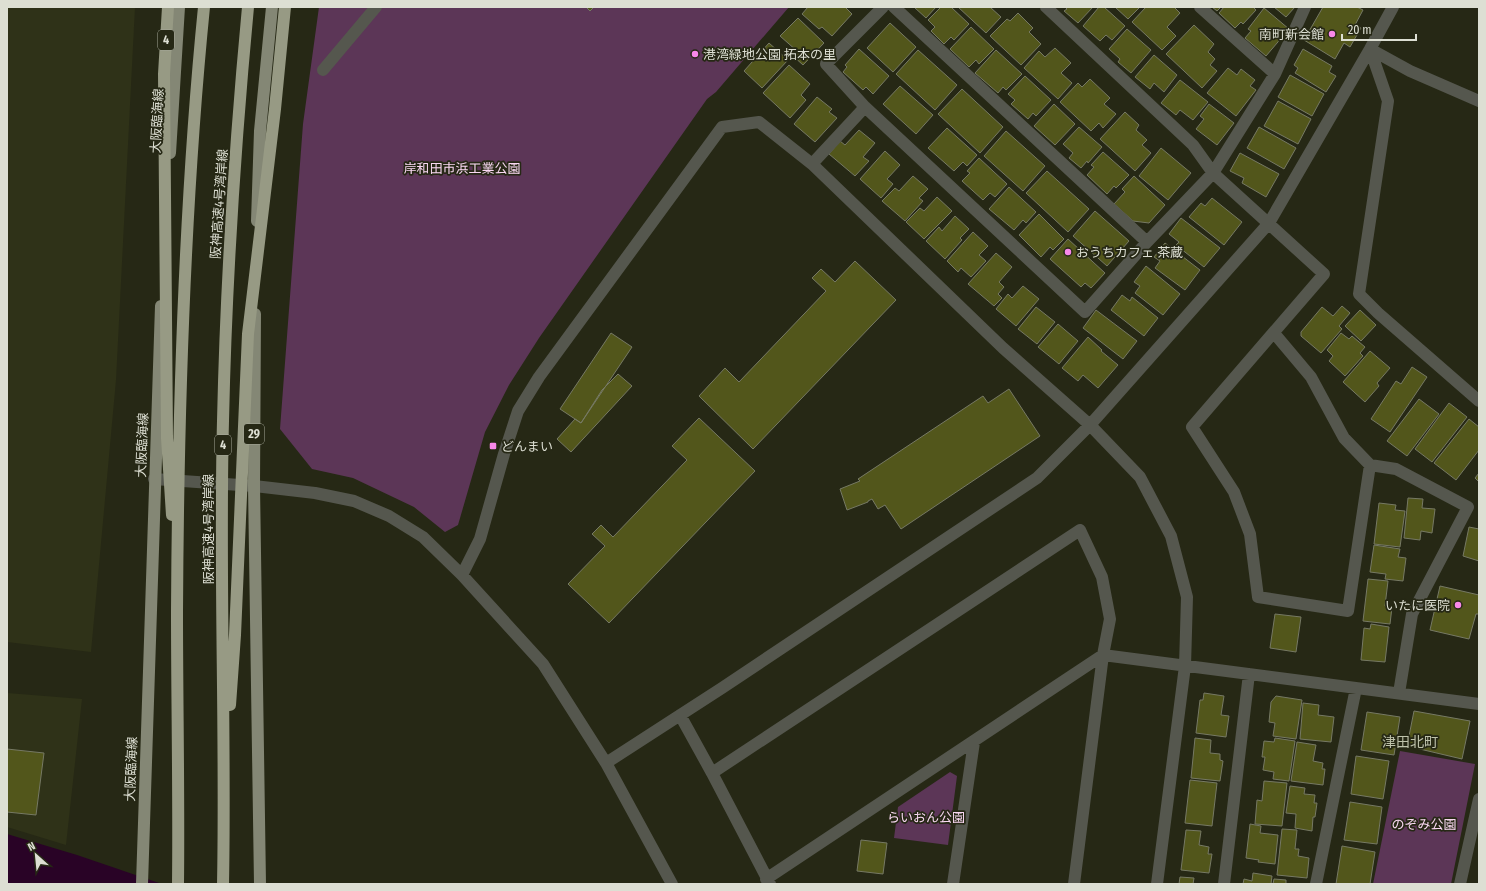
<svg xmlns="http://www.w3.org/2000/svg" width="1486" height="891" font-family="'Fira Sans Condensed','Noto Sans JP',sans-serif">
<rect width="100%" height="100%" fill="#262815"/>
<path fill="#2f3218" d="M 7,7 L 135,7 L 116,380 L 91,652 L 7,642 Z
M 7,693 L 82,699 L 66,845 L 7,827 Z"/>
<path fill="#5c3657" d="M 319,7 L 789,7 L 716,92 L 707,99 L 539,338 L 509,385 L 485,432 L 458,525 L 445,532 L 414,507 L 353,478 L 312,469 L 280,429 L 303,124 Z
M 1400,751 L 1475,764 L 1451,884 L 1373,884 Z
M 950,772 L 957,776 L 948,845 L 894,838 L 898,807 Z"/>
<path fill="#290326" d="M 7,834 L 77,855 L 162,884 L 7,884 Z"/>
<path fill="#52561b" stroke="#767964" d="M 586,7 L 594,7 L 590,11 Z
M 808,7 L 845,7 L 852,14 L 832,36 L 822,27 L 819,29 L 802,14 Z
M 914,7 L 936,7 L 926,18 Z
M 941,7 L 951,7 L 969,24 L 954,40 L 951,37 L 944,44 L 931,31 L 935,27 L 928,20 Z
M 958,7 L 990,7 L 1001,17 L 986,33 Z
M 1065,7 L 1093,7 L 1078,23 L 1064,11 L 1067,9 Z
M 1099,7 L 1104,7 L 1125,26 L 1112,40 L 1106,35 L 1100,41 L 1083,26 Z
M 1115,7 L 1140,7 L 1128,19 Z
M 1146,7 L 1174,7 L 1180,13 L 1167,27 L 1176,36 L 1162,50 L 1132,22 Z
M 1212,7 L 1221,7 L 1217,11 Z
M 1224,7 L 1255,7 L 1254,8 L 1256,10 L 1243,24 L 1241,22 L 1235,28 L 1219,13 Z
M 1274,7 L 1295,7 L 1286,17 Z
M 1323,7 L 1357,7 L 1363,10 L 1355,25 L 1361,28 L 1350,47 L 1344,43 L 1335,59 L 1304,40 Z
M 1264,8 L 1289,29 L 1266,56 L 1245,38 L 1251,31 L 1248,29 Z
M 1018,13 L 1033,28 L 1029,32 L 1041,44 L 1021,65 L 990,36 L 1007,19 L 1010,21 Z
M 798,18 L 824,43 L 803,65 L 792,55 L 797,51 L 780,36 Z
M 890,23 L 916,47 L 893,72 L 867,48 Z
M 1194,25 L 1214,44 L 1208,52 L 1215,59 L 1210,65 L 1217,71 L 1202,88 L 1166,54 Z
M 971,27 L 994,49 L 979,64 L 976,60 L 969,67 L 950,49 Z
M 1127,29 L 1151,50 L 1131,73 L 1118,62 L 1120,59 L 1109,49 Z
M 769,43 L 788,60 L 762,88 L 744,71 Z
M 1055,48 L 1071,63 L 1061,73 L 1072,83 L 1058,99 L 1024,68 L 1039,51 L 1045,57 Z
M 859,49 L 889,76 L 873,94 L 866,87 L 863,90 L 843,72 L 847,67 L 845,65 Z
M 1303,49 L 1332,66 L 1329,72 L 1336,76 L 1326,92 L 1295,73 L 1298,68 L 1294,65 Z
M 918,50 L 957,85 L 935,110 L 896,74 Z
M 996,50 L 1022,74 L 1006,90 L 1003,87 L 998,93 L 975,73 Z
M 1154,55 L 1177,75 L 1164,92 L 1154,83 L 1150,89 L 1135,77 Z
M 789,65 L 810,84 L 801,95 L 806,100 L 790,118 L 763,93 Z
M 1228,68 L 1237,75 L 1241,69 L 1255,80 L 1250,86 L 1256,90 L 1236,116 L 1207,93 Z
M 1290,75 L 1324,94 L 1312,116 L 1278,97 Z
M 1025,76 L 1051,100 L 1036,116 L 1033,113 L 1028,119 L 1011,104 L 1015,100 L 1008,94 Z
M 1090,79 L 1110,98 L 1104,104 L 1116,114 L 1103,128 L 1099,123 L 1091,131 L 1060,102 L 1078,83 L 1082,87 Z
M 1180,80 L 1208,102 L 1193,120 L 1180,110 L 1176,115 L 1161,103 Z
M 900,86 L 933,115 L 916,134 L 883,104 Z
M 962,89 L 1003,127 L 980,153 L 938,114 Z
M 817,97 L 832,109 L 829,112 L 837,118 L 815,142 L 794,124 Z
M 1278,101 L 1311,119 L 1298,144 L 1264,126 Z
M 1054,104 L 1075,124 L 1055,145 L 1034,126 Z
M 1209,104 L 1234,123 L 1217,145 L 1196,129 L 1204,119 L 1200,116 Z
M 1125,112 L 1139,125 L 1136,130 L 1147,140 L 1142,145 L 1151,153 L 1135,171 L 1100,139 Z
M 1079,127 L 1102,147 L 1088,163 L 1087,161 L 1081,168 L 1069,158 L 1073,153 L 1063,144 Z
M 1259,127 L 1296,148 L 1284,169 L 1247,148 Z
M 947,128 L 977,155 L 967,166 L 963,162 L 954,171 L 928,148 Z
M 859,130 L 875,143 L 863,157 L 869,161 L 855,176 L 829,154 L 840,141 L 845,145 Z
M 1006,131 L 1045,166 L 1023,191 L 984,156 Z
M 1161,148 L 1191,173 L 1168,200 L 1139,176 Z
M 885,151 L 900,165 L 887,179 L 893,184 L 881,198 L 860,179 Z
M 1103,152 L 1129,175 L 1116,188 L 1114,186 L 1107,194 L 1087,175 L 1094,167 L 1091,165 Z
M 1240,153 L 1279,174 L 1266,197 L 1242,183 L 1244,178 L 1230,171 Z
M 979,158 L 1007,184 L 995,197 L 990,193 L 983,200 L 962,181 L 970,173 L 967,171 Z
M 1047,171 L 1089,209 L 1068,232 L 1026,193 Z
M 913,176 L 928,189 L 919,198 L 923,201 L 905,221 L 882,201 L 895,188 L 899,191 Z
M 1134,176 L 1165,205 L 1149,223 L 1133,221 L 1114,204 L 1125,192 L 1122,189 Z
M 1009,187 L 1036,212 L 1026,223 L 1023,220 L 1014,230 L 989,209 Z
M 937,197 L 952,211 L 924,239 L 906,222 L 920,208 L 924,211 Z
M 1212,198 L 1242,222 L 1224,245 L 1189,217 L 1201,203 L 1205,206 Z
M 1095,211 L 1129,241 L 1107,266 L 1073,236 Z
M 1039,214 L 1064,239 L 1053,250 L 1050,247 L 1041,257 L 1019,235 Z
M 955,216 L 969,229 L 960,238 L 962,240 L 945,259 L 926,241 L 939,227 L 942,231 Z
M 1181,218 L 1220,248 L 1204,267 L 1176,245 L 1179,242 L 1169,234 Z
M 973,232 L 988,246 L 979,255 L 986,261 L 971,277 L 961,268 L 958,272 L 947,261 Z
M 1068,239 L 1105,273 L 1091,288 L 1085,283 L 1081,287 L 1050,259 Z
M 1165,243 L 1200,270 L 1185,290 L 1155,268 L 1160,261 L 1154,257 Z
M 996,253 L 1012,267 L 999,282 L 1004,287 L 998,294 L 1002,298 L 994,306 L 968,284 Z
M 855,261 L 896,300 L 753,449 L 699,396 L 725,368 L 739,382 L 826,291 L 812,278 L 821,269 L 835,282 Z
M 1146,266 L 1180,294 L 1163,315 L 1135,293 L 1140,286 L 1134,282 Z
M 1023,286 L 1039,299 L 1016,326 L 996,309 L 1008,294 L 1012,298 Z
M 1122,295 L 1130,301 L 1132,297 L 1158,318 L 1144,336 L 1111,310 Z
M 1342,306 L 1350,313 L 1339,326 L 1342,329 L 1321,353 L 1301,336 L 1301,332 L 1322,307 L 1333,316 Z
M 1036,307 L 1055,322 L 1037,344 L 1018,329 Z
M 1096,310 L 1137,341 L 1123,359 L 1083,328 Z
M 1360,310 L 1376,325 L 1361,341 L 1345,326 Z
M 1058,324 L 1078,341 L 1059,364 L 1038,347 Z
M 611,333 L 632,347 L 581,423 L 560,409 Z
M 1341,333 L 1349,339 L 1352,336 L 1365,347 L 1360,353 L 1363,356 L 1345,376 L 1329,361 L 1333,356 L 1327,350 Z
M 1088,337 L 1102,350 L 1101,351 L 1118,365 L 1098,388 L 1083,375 L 1078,381 L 1062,368 Z
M 1370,351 L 1390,368 L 1377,383 L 1379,386 L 1365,402 L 1343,382 Z
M 1412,367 L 1427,377 L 1390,432 L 1371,419 L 1396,381 L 1401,384 Z
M 618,374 L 632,386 L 571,452 L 557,439 L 575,419 L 581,423 L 602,390 Z
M 1009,389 L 1040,436 L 901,529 L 885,505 L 878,509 L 872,499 L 868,501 L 868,502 L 847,510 L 840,489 L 860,481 L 858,479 L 983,396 L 988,403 Z
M 1419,399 L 1439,414 L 1407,456 L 1387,441 Z
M 1449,403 L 1467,417 L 1432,462 L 1415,449 Z
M 699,418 L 755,471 L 609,623 L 568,584 L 605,546 L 592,534 L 601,525 L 613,537 L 687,460 L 672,446 Z
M 1469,419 L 1479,427 L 1479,450 L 1456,480 L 1434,463 Z
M 1479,473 L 1479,482 L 1475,478 Z
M 1408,498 L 1423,499 L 1422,508 L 1435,509 L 1432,533 L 1421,531 L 1420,540 L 1404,538 Z
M 1379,503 L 1396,505 L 1395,510 L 1405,511 L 1400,547 L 1374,544 Z
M 1469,527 L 1479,529 L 1479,561 L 1463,556 Z
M 1374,545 L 1400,549 L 1398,557 L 1406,558 L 1403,581 L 1385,579 L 1386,574 L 1370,572 Z
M 1368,579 L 1388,581 L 1385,606 L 1392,607 L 1390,624 L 1363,621 Z
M 1440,586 L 1479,595 L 1479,614 L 1476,614 L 1469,639 L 1430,630 Z
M 1275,614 L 1301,617 L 1296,652 L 1270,648 Z
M 1371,624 L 1389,627 L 1385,662 L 1361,660 L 1364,628 L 1370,629 Z
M 1204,693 L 1224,696 L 1221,715 L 1229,716 L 1226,737 L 1196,733 L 1200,700 L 1203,700 Z
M 1276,696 L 1302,700 L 1296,739 L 1273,736 L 1275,723 L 1269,722 L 1271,702 Z
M 1303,703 L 1319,705 L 1318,715 L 1334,717 L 1331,742 L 1300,739 Z
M 1414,711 L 1470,721 L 1462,759 L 1407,746 Z
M 1367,712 L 1400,717 L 1394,755 L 1361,750 Z
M 1195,738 L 1211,740 L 1210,753 L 1220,754 L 1220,760 L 1223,761 L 1220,781 L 1191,778 Z
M 1275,738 L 1295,741 L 1289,781 L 1273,779 L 1274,772 L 1263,770 L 1265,757 L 1262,757 L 1264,741 L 1274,742 Z
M 1297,742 L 1316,745 L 1313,761 L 1323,763 L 1322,769 L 1325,769 L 1323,785 L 1291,781 Z
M 7,749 L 44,753 L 36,815 L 7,812 Z
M 1356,756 L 1389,761 L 1383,799 L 1351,794 Z
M 1190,780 L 1217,783 L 1212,826 L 1185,823 Z
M 1264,781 L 1287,783 L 1282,826 L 1255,824 L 1257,800 L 1262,801 Z
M 1290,786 L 1305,788 L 1304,794 L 1315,795 L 1314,803 L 1317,803 L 1315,817 L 1313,817 L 1312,831 L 1295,828 L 1296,814 L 1286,813 Z
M 1350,802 L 1382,807 L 1377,844 L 1344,840 Z
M 1250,824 L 1261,826 L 1260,833 L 1278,835 L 1275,864 L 1258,862 L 1259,860 L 1246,858 Z
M 1282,829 L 1297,830 L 1295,849 L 1299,849 L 1298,856 L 1309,858 L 1307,878 L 1277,875 Z
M 1186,830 L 1201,831 L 1199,845 L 1209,847 L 1208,854 L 1212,854 L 1209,873 L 1181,870 Z
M 861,840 L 887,843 L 883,874 L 857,871 Z
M 1342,846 L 1375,852 L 1370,884 L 1336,884 Z
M 1253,873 L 1272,876 L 1271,884 L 1243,884 L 1244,879 L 1252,881 Z
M 1180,877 L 1194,878 L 1193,884 L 1179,884 Z
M 1274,879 L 1286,880 L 1286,884 L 1273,884 Z"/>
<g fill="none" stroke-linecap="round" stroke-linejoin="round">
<path stroke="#55574e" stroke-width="12" d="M 883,7 L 826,64 L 865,107 L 1085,312 L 1147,242 L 1213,173 L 1275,74 L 1305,7
M 894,7 L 1147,242
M 1046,7 L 1193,145 L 1213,173 L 1324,274 L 1192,427 L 1234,492 L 1250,534 L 1258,597 L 1348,611 L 1370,465
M 1200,7 L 1275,74
M 1370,49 L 1388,101 L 1359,294 L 1378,313 L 1479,401
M 1370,49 L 1410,71 L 1479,101
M 323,70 L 376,7
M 812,164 L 865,107
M 1274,333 L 1311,377 L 1344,438 L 1370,465 L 1396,469 L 1468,507 L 1412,614 L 1399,693
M 154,479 L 254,486 L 315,493 L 354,501 L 389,516 L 423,537 L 462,575 L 543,664 L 606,763 L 672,884
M 462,575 L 480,539 L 504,454 L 518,411 L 539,377 L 722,127 L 759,122 L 812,164 L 1003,348 L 1090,425 L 1140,477 L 1171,536 L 1187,597 L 1185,666 L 1157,884
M 680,715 L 712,773 L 770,884
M 606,763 L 722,688 L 1037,478 L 1090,425 L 1269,223 L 1370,49 L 1393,7
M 712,773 L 1080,530 L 1102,577 L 1110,619 L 1103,655 L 1074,884
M 766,879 L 1103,655 L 1479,704
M 953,884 L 974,742
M 1224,884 L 1249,674
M 1316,884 L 1356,688
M 1460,884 L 1479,799"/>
<path stroke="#848775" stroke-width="12" d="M 170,153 L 179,7
M 257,221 L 260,131 L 272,7
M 255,314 L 254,486 L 260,884
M 142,884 L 161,306"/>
<path stroke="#979a84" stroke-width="12" d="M 168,7 L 164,74 L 167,438 L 172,515
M 230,705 L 235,635 L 248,334 L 275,109 L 285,7
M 178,884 C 179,793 177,702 177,611 C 178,409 184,207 204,7
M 223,884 C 226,730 219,575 223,421 C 226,283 235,145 248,7"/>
</g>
<g fill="#f988e9" stroke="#262815" stroke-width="1.5">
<circle cx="1332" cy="34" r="4"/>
<circle cx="695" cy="54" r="4"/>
<circle cx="1068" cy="252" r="4"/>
<rect x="489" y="442" width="8" height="8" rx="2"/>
<circle cx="1458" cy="605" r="4"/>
</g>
<g text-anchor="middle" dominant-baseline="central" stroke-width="3.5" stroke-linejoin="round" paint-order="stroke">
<g fill="#262815" stroke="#a6a89a" stroke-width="1">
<rect x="158" y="30" width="16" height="20" rx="3"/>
<rect x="244" y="424" width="20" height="20" rx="3"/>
<rect x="215" y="435" width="16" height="20" rx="3"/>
</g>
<g font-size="12" font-weight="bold" fill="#dddfd3">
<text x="166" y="40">4</text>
<text x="254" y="434">29</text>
<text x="223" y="445">4</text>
</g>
<g font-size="13" fill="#dddfd3" stroke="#262815" text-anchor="start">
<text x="1324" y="34" text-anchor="end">南町新会館</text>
<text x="703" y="54">港湾緑地公園 拓本の里</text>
<text x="1076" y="252">おうちカフェ 茶蔵</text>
<text x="501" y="446">どんまい</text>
<text x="1450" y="605" text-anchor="end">いたに医院</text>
</g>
<g font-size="13" fill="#dddfd3" stroke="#262815">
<text transform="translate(157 121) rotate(-87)">大阪臨海線</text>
<text transform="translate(219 204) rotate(-86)">阪神高速4号湾岸線</text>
<text transform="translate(142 445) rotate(-88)">大阪臨海線</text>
<text transform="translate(208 529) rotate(-90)">阪神高速4号湾岸線</text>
<text transform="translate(131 769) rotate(-88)">大阪臨海線</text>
</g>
<g font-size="13" fill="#fad8f3" stroke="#262815">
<text x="462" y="168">岸和田市浜工業公園</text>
<text x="926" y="817">らいおん公園</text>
<text x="1424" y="824">のぞみ公園</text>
</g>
<g font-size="14" fill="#bec2ab" stroke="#262815">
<text x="1410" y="742">津田北町</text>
</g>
</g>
<rect width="1486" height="891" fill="none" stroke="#dddfd3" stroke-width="16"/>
<g transform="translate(36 855) rotate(333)" stroke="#262815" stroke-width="3" paint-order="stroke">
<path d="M0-3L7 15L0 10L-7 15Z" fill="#dddfd3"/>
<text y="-6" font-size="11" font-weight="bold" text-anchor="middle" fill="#dddfd3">N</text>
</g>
<path d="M1342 34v6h74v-6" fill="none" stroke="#dddfd3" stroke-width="2"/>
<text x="1348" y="34" font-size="12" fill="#dddfd3" stroke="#262815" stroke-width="3" paint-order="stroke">20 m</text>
</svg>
